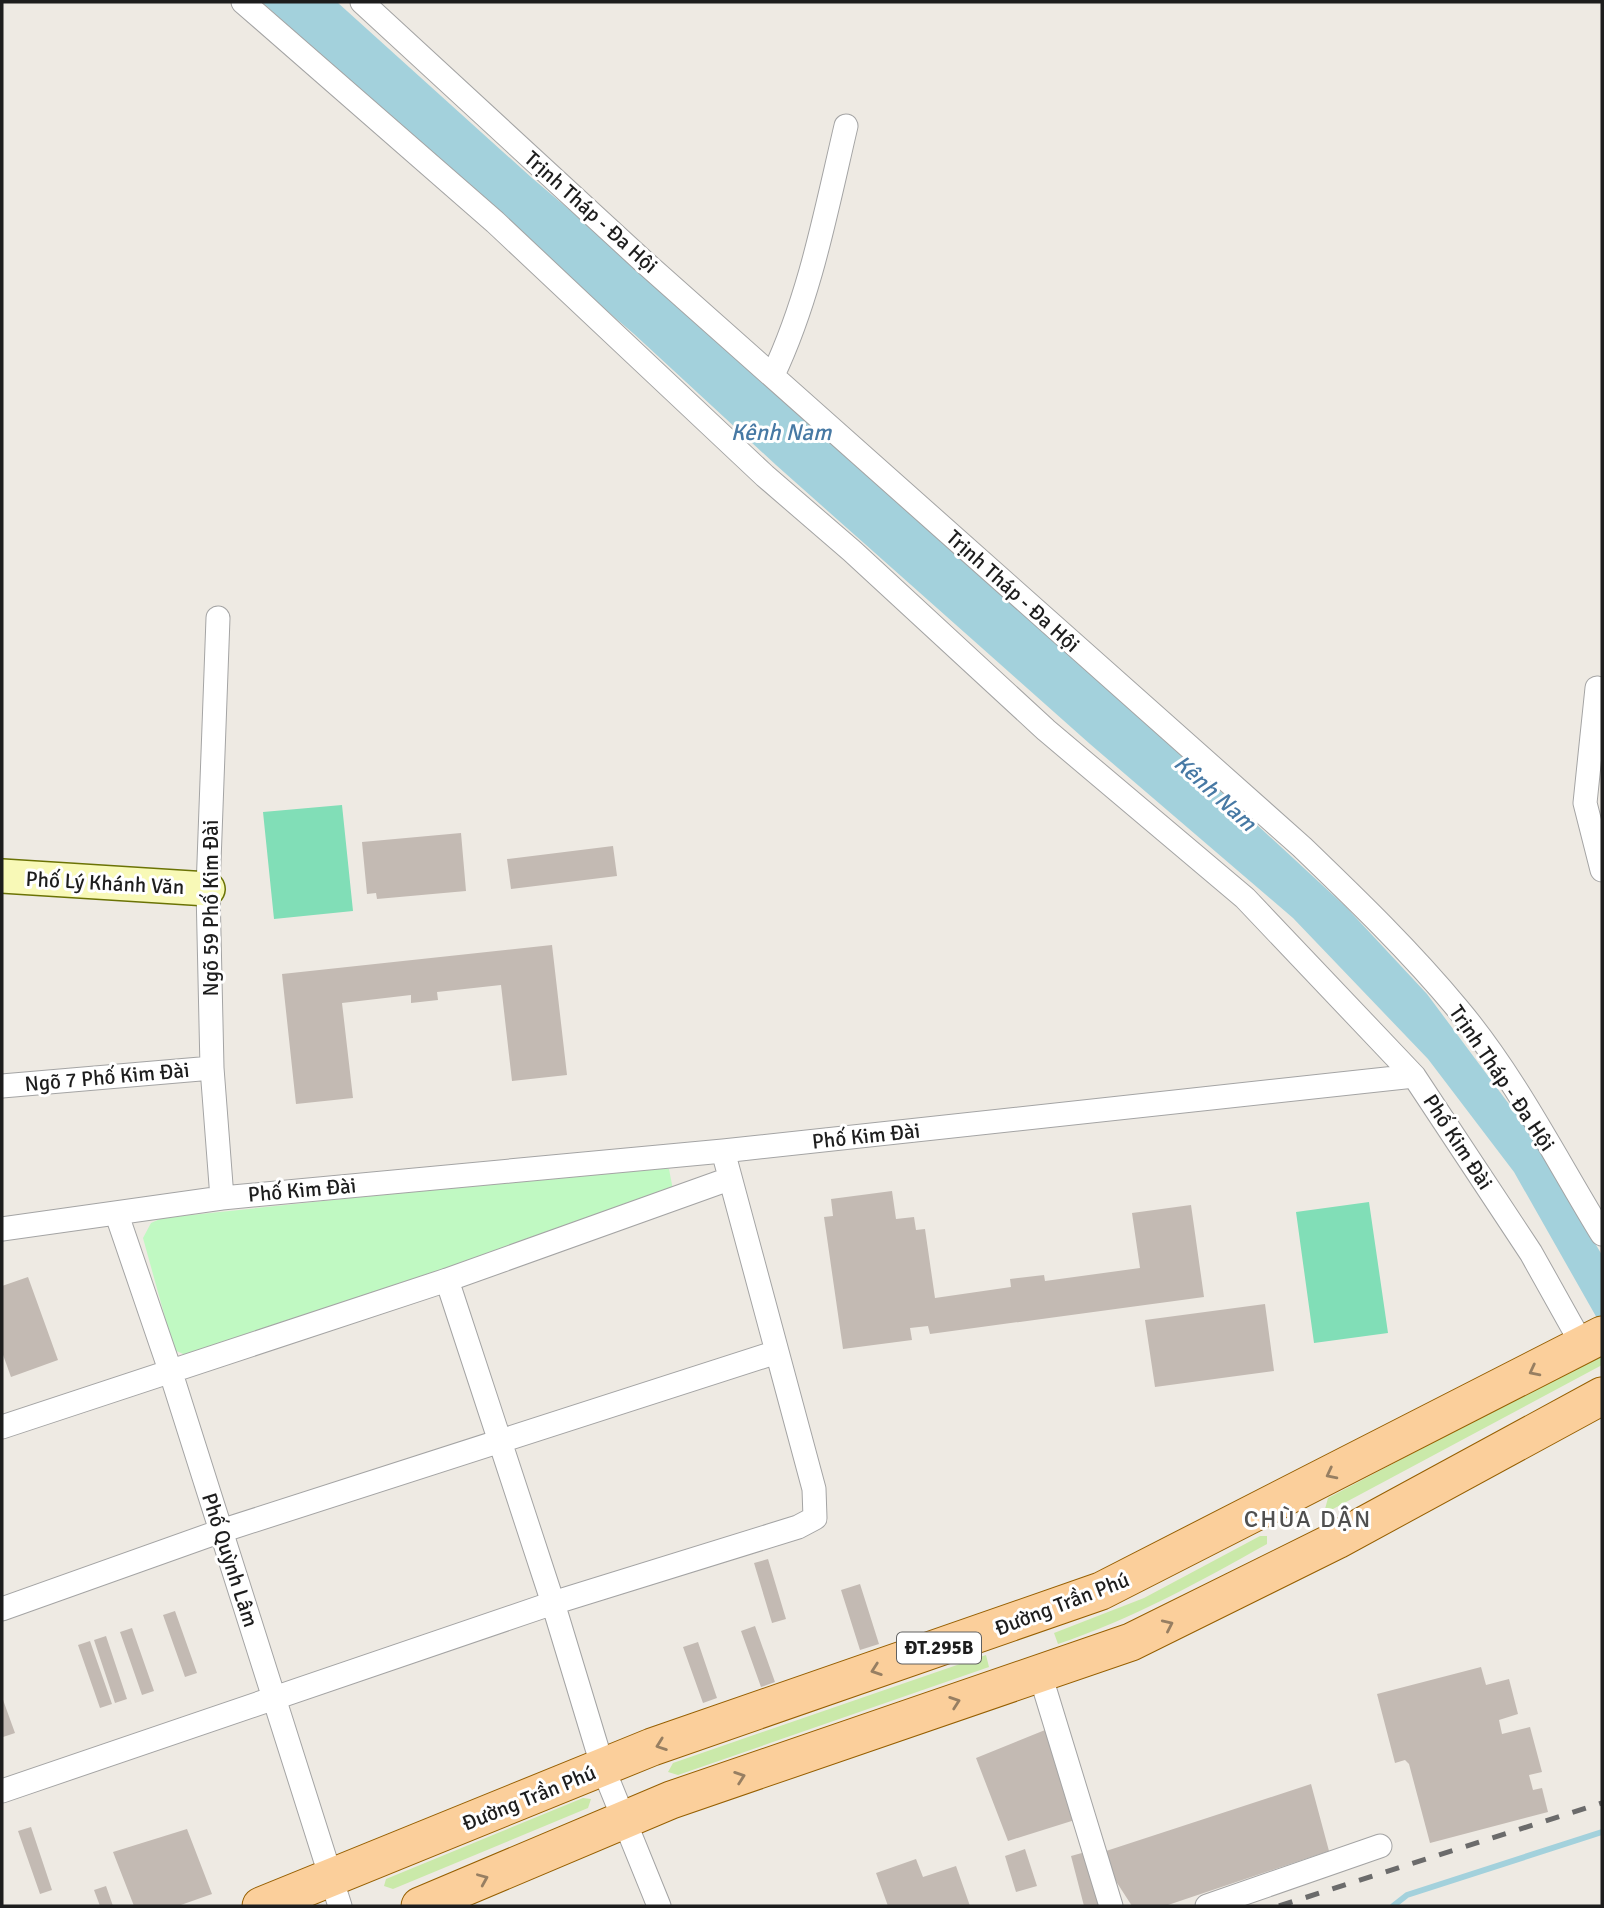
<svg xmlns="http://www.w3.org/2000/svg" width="1604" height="1908" font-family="Signika,sans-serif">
<rect width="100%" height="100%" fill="#eeeae3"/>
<path fill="#cae9a9" d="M 1602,1353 L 1602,1365 L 1333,1509 L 1325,1509 L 1328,1498 Z
M 1260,1536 L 1267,1536 L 1267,1544 C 1199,1582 1132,1619 1058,1644 L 1054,1633 L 1144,1598 Z
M 986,1655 L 989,1667 L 678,1775 L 668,1772 L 673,1763 Z
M 583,1798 L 591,1799 L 588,1808 L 393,1889 L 384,1886 L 386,1879 Z"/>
<path fill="#c0f9c2" d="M 657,1166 L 669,1169 L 673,1190 L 666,1197 L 188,1356 L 174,1350 L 143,1238 L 151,1223 L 162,1218 Z"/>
<path fill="#81deb7" d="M 342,805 L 353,911 L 274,919 L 263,812 Z
M 1369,1202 L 1388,1333 L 1314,1343 L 1296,1212 Z"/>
<path fill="#a3d1dc" d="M 262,2 L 337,2 L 532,178 L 710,329 L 1110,689 L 1346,907 L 1427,994 L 1526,1127 L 1602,1255 L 1602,1327 L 1514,1172 L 1428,1059 L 1293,918 L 1090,744 L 776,465 L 634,334 L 510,228 Z"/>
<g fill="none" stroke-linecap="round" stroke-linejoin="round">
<path stroke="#a3d1dc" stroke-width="6" d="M 1393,1906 L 1407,1895 L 1602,1832"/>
</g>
<path fill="#c3bab3" d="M 461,833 L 466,891 L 377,899 L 376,893 L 367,894 L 362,842 Z
M 613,846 L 617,876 L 511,889 L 507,859 Z
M 552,945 L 567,1075 L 512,1081 L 501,985 L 437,992 L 438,1000 L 411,1003 L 411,995 L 342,1003 L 353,1098 L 296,1104 L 282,974 Z
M 892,1191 L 896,1219 L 914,1217 L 916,1230 L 925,1229 L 935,1298 L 1011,1287 L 1010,1279 L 1044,1275 L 1045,1281 L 1140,1268 L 1132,1213 L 1191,1205 L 1204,1297 L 930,1334 L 928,1326 L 910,1328 L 912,1340 L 843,1349 L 824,1217 L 833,1216 L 831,1199 Z
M 28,1277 L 58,1360 L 11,1377 L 2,1352 L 2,1286 Z
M 1265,1304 L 1274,1371 L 1155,1387 L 1145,1320 Z
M 768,1559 L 786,1619 L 772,1623 L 754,1563 Z
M 860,1584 L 879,1644 L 860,1650 L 841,1590 Z
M 175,1611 L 197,1673 L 185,1677 L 163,1615 Z
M 755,1626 L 775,1682 L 761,1687 L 741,1631 Z
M 132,1628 L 154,1691 L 142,1695 L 120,1632 Z
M 106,1636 L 127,1699 L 115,1703 L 94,1640 Z
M 90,1641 L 112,1704 L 100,1708 L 78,1645 Z
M 698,1642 L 717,1698 L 703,1703 L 683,1647 Z
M 1481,1667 L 1486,1685 L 1509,1679 L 1518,1714 L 1499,1720 L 1502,1734 L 1530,1727 L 1542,1772 L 1529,1775 L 1533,1790 L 1542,1788 L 1548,1812 L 1430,1843 L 1409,1764 L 1405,1760 L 1395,1763 L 1377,1694 Z
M 2,1697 L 15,1733 L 3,1737 L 2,1735 Z
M 1050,1728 L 1078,1819 L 1008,1841 L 976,1758 Z
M 1311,1784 L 1329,1851 L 1165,1906 L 1132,1906 L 1110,1872 L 1103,1852 Z
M 31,1827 L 52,1890 L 40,1894 L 18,1831 Z
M 187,1829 L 212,1894 L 178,1906 L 134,1906 L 113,1852 Z
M 1025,1849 L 1037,1886 L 1016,1892 L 1005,1856 Z
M 1089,1851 L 1104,1906 L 1084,1906 L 1071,1856 Z
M 916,1859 L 923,1877 L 956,1866 L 970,1906 L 888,1906 L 876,1873 Z
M 106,1886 L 113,1906 L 100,1906 L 94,1890 Z"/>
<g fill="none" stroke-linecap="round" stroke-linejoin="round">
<defs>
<path id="minor" d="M 243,2 L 495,222 L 765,476 L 852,551 L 1046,730 L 1245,898 L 1414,1076
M 362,2 L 642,260 L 1302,847 C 1356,899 1410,951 1458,1009 C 1515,1077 1556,1159 1602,1234
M 773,375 C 810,297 826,211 846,126
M 218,618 L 208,889 L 212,1068 L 222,1198
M 1597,688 L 1585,803 L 1602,870
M 2,1086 L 212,1068
M 117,1215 L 170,1370 L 340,1906
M 2,1229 L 222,1198 L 723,1151 L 1414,1076 L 1531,1253 L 1583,1346
M 447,1280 L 553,1603 L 603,1768 L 659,1906
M 2,1427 L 447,1280 L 729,1179
M 2,1609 L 221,1531 L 777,1352
M 1040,1674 L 1111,1906
M 2,1791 L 553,1603 L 798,1527 L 815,1518 L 814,1489 L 723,1151
M 1207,1906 L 1380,1846"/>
<path id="secondary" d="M 2,876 L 208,889"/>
<path id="primary" d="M 261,1906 L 652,1747 L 1101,1591 L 1602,1335
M 420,1906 L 671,1800 L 1131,1642 L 1337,1540 L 1602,1396"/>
</defs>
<use href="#minor" stroke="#a4a4a4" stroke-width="25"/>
<use href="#secondary" stroke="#6b7305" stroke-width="36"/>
<use href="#primary" stroke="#965f01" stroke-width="39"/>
<use href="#minor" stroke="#fff" stroke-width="23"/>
<use href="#secondary" stroke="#f8f9b7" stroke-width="33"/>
<use href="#primary" stroke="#fbcf9b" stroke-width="37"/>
<path stroke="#6b6b6b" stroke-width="5" stroke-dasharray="14 14" stroke-linecap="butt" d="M 1279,1906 L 1602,1803"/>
</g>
<defs><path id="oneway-chevron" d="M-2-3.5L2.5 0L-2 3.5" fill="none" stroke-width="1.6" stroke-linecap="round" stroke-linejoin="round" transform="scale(1.75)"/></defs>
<g stroke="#977f62">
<use href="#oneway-chevron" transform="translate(1534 1371) rotate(153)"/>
<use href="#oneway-chevron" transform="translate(1331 1474) rotate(153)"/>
<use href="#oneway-chevron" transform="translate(1168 1625) rotate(-25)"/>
<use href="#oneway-chevron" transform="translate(876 1670) rotate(161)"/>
<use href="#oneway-chevron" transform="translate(955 1702) rotate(-19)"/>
<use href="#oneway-chevron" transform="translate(661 1745) rotate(160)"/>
<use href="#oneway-chevron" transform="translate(740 1777) rotate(-19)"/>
<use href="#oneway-chevron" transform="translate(483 1879) rotate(-23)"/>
</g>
<g text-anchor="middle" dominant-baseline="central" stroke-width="6" stroke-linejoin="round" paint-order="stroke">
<rect fill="#fff" stroke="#616161" stroke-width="2" x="897" y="1632.5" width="84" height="31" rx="5"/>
<g font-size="19" font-weight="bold" fill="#1d1d1d">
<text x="939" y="1648">ĐT.295B</text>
</g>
<g font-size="21" fill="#1d1d1d" stroke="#fff">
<text transform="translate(591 212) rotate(42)">Trịnh Tháp - Đa Hội</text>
<text transform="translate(1013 591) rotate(42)">Trịnh Tháp - Đa Hội</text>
<text transform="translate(105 883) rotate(3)">Phố Lý Khánh Văn</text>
<text transform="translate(211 908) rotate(-90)">Ngõ 59 Phố Kim Đài</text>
<text transform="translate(107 1077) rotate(-5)">Ngõ 7 Phố Kim Đài</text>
<text transform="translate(1502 1078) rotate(56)">Trịnh Tháp - Đa Hội</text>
<text transform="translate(866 1136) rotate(-6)">Phố Kim Đài</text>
<text transform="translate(1458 1142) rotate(57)">Phố Kim Đài</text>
<text transform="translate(302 1190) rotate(-5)">Phố Kim Đài</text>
<text transform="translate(230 1560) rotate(72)">Phố Quỳnh Lâm</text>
<text transform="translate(1062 1604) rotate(-21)">Đường Trần Phú</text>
<text transform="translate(529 1798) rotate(-22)">Đường Trần Phú</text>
</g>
<g font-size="23" font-style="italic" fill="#4779a4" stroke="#fff">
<text x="781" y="432">Kênh Nam</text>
<text transform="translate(1215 793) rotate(42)">Kênh Nam</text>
</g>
<g font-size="24" letter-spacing="2" fill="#505050" stroke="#fff">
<text x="1308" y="1519">CHÙA DẬN</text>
</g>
</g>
<rect width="1604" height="1908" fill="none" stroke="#1d1d1d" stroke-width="7"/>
</svg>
